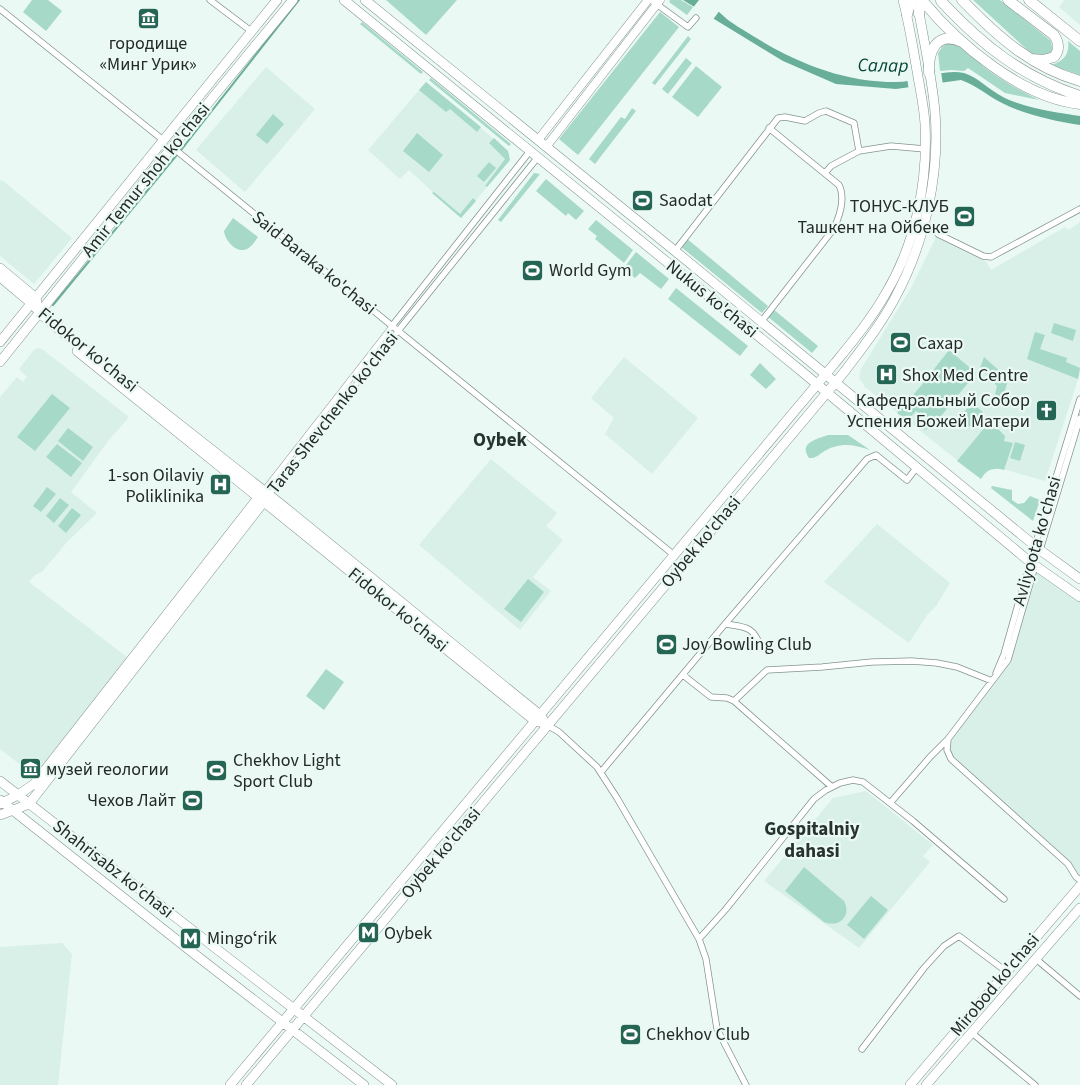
<svg xmlns="http://www.w3.org/2000/svg" width="1080" height="1085" font-family="'Source Sans 3',sans-serif">
<rect width="100%" height="100%" fill="#eaf9f4"/>
<path fill="#d8f0e8" d="M 1065,0 L 1080,0 L 1080,25 L 1059,7 Z
M 266,67 L 315,109 L 245,192 L 196,150 Z
M 426,82 L 508,151 L 510,160 L 461,218 L 409,170 L 400,179 L 368,150 Z
M 2,180 L 72,238 L 34,284 L 0,256 L 0,182 Z
M 1080,222 L 1080,373 L 1045,481 L 999,468 L 988,471 L 981,479 L 865,387 L 859,378 L 861,369 L 911,288 L 937,235 L 978,255 L 987,263 L 991,270 L 1065,227 L 1069,230 Z
M 38,348 L 42,349 L 129,417 L 109,440 L 71,492 L 97,513 L 67,542 L 42,572 L 35,575 L 29,582 L 128,658 L 35,776 L 0,749 L 0,397 L 17,377 L 23,382 L 27,377 L 19,369 L 34,350 Z
M 624,357 L 698,418 L 652,474 L 605,434 L 614,418 L 591,398 Z
M 491,459 L 557,513 L 546,526 L 563,540 L 533,577 L 551,591 L 520,630 L 419,545 Z
M 877,524 L 950,583 L 936,606 L 927,615 L 909,643 L 824,582 Z
M 1035,566 L 1080,597 L 1080,880 L 1073,869 L 951,759 L 947,745 L 1007,663 Z
M 866,791 L 933,845 L 923,856 L 930,862 L 859,948 L 764,881 L 833,798 Z
M 62,943 L 72,954 L 58,1085 L 0,1085 L 0,947 Z"/>
<path fill="#a7d9c8" d="M 32,0 L 48,0 L 62,11 L 46,31 L 23,12 Z
M 386,0 L 457,0 L 426,35 Z
M 670,0 L 681,0 L 693,7 L 687,15 L 669,2 Z
M 973,0 L 1000,0 L 1051,41 L 1053,53 L 1035,57 Z
M 660,12 L 679,27 L 578,155 L 559,139 Z
M 362,22 L 423,72 L 421,74 L 360,24 Z
M 688,36 L 691,39 L 655,85 L 652,83 Z
M 1068,41 L 1080,51 L 1080,75 L 1051,65 C 1063,62 1070,54 1068,41 Z
M 950,42 C 965,47 975,60 988,70 C 1004,82 1021,91 1039,100 L 1005,93 L 968,68 L 964,71 L 951,70 L 940,71 L 938,53 L 943,46 Z
M 686,58 L 692,63 L 668,94 L 662,89 Z
M 696,66 L 722,87 L 698,117 L 672,97 Z
M 431,78 L 511,144 L 509,146 L 429,80 Z
M 426,82 L 481,127 L 477,132 L 450,109 L 446,112 L 419,90 Z
M 632,108 L 636,111 L 595,164 L 589,159 L 621,117 L 625,119 Z
M 273,114 L 284,124 L 267,144 L 256,135 Z
M 417,133 L 443,155 L 429,172 L 403,151 Z
M 494,138 L 508,151 L 510,160 L 487,187 L 485,186 L 505,159 L 489,143 Z
M 489,162 L 496,168 L 484,182 L 477,176 Z
M 534,173 L 540,174 L 501,222 L 498,220 Z
M 546,179 L 584,211 L 576,220 L 568,213 L 566,216 L 536,191 Z
M 434,192 L 460,214 L 473,198 L 476,201 L 461,218 L 432,193 Z
M 233,218 L 258,237 C 255,241 252,247 247,249 C 237,254 225,241 224,231 Z
M 596,220 L 633,250 L 624,263 L 595,239 L 597,236 L 588,229 Z
M 686,238 L 768,306 L 762,313 L 680,246 Z
M 636,252 L 669,279 L 661,289 L 640,273 L 635,278 L 623,269 Z
M 676,288 L 748,346 L 740,356 L 668,299 Z
M 773,309 L 818,346 L 812,353 L 767,316 Z
M 1054,323 L 1076,330 L 1073,341 L 1051,333 Z
M 1035,332 L 1045,335 L 1040,349 L 1067,358 L 1066,362 L 1080,368 L 1078,379 L 1027,359 Z
M 949,350 L 976,373 L 933,426 L 924,430 L 922,427 L 926,420 L 916,411 L 907,421 L 897,413 L 920,387 Z
M 984,357 L 1004,375 L 1003,378 L 1008,380 L 1001,405 L 993,403 L 997,386 L 980,368 Z
M 760,363 L 776,379 L 766,389 L 750,375 Z
M 52,394 L 70,408 L 35,451 L 17,437 Z
M 972,403 L 983,412 L 970,427 L 959,418 Z
M 995,415 L 996,427 L 1005,436 L 1004,441 L 1013,443 L 1004,470 C 994,467 986,469 981,479 L 957,461 Z
M 68,428 L 93,447 L 83,461 L 58,441 Z
M 828,435 L 848,435 L 870,450 C 853,444 839,442 823,452 C 817,456 816,458 809,458 C 798,443 817,439 828,435 Z
M 1015,442 L 1025,445 L 1020,461 L 1010,458 Z
M 57,444 L 82,463 L 71,477 L 46,457 Z
M 992,486 L 1012,490 L 1012,500 L 1018,504 L 1024,503 L 1030,496 L 1040,500 L 1033,521 L 991,488 Z
M 47,487 L 56,494 L 41,512 L 33,506 Z
M 60,498 L 69,505 L 54,523 L 46,516 Z
M 72,508 L 81,515 L 66,533 L 58,526 Z
M 528,579 L 544,592 L 521,622 L 504,609 Z
M 326,669 L 344,682 L 324,710 L 306,696 Z
M 804,867 L 844,901 C 852,916 839,928 824,922 L 785,891 Z
M 871,896 L 888,910 L 864,939 L 847,925 Z"/>
<path fill="#69ae99" d="M 683,0 L 709,0 C 723,19 734,24 753,36 C 797,63 843,82 896,82 C 918,82 942,68 964,73 C 978,77 989,90 1003,97 C 1022,107 1058,113 1080,116 L 1080,125 C 1054,121 1025,115 1002,103 C 988,96 976,85 961,80 L 896,89 L 836,84 L 783,61 Z"/>
<path fill="#eaf9f4" d="M 699,0 L 713,0 L 720,10 L 712,21 L 692,9 Z
M 941,72 L 943,85 L 909,91 L 907,78 Z"/>
<g fill="none" stroke-linecap="round" stroke-linejoin="round">
<path stroke="#69ae99" stroke-width="2" d="M 53,305 L 185,145 L 299,0"/>
<defs>
<path id="pedestrian" d="M 264,490 L 392,326
M 269,495 L 398,331"/>
<path id="minor" d="M 210,0 L 251,31
M 651,0 L 688,27 L 696,18
M 0,9 L 163,140
M 172,147 L 674,555
M 825,173 L 831,166 L 859,151
M 938,234 L 983,256 L 991,257 L 1080,209
M 675,251 L 778,118 L 785,117 L 805,121 L 819,113 L 826,111 L 854,123 L 859,151 L 891,146 L 925,149
M 761,322 L 832,231 C 839,219 846,199 839,185 L 769,128
M 392,326 L 530,151
M 398,331 L 538,157
M 1035,546 L 1080,399
M 1040,550 L 1080,418
M 1035,566 L 1008,660 L 948,739 L 947,750 L 951,759 L 1068,864 L 1076,877 L 1080,880
M 725,624 C 745,627 754,626 761,648
M 996,673 L 1004,654 L 1030,562
M 683,675 L 711,697 L 727,698 L 734,701 L 832,787
M 734,701 L 767,670 L 822,667 L 872,662 L 912,661 L 937,663 L 957,667 L 992,681
M 547,725 L 559,732 L 597,767 L 617,798 L 699,939 L 706,959 L 717,1029 L 746,1085
M 601,772 L 725,624 L 867,459 L 876,455 L 907,480 L 917,467
M 891,802 L 930,757 L 948,739
M 699,939 L 726,909 L 814,799 L 826,790 L 840,783 L 853,780 L 863,782 L 913,821 L 1004,899
M 1036,959 L 1080,996
M 972,1033 L 1035,1085
M 862,1049 L 924,968 L 944,946 L 959,936 L 1007,972"/>
<path id="tertiary" d="M 538,140 L 648,0
M 546,147 L 660,0"/>
<path id="secondary" d="M 0,268 L 36,298 L 37,303
M 0,277 L 31,303 L 43,316 L 56,327 L 282,505 L 540,715 L 547,725
M 0,342 L 277,0
M 77,351 L 535,721 L 543,723
M 0,362 L 172,147 L 293,0
M 0,804 L 18,795 L 34,784 L 261,494
M 0,815 L 29,804 L 266,499"/>
<path id="primary" d="M 344,0 L 800,370 L 1030,562 L 1080,597
M 365,0 L 675,251 L 1040,550 L 1080,579
M 0,781 L 392,1085
M 0,800 L 197,956 L 364,1085
M 230,1085 L 835,363 C 853,341 872,318 886,293 C 916,243 928,181 925,124 C 924,106 920,89 917,71 C 913,47 909,23 903,0
M 246,1085 L 845,371 C 863,347 882,323 896,296 C 925,242 940,174 935,112 C 932,77 924,42 918,7
M 910,1085 L 1080,886
M 926,1085 L 1080,908"/>
<path id="trunk" d="M 922,0 C 958,44 1022,98 1080,104
M 962,0 C 997,36 1031,67 1080,81
M 1008,0 L 1054,35 C 1059,43 1060,50 1054,57 L 1043,60 L 1031,59
M 1029,0 L 1080,41
M 941,1 C 982,45 1022,77 1080,96
M 919,14 L 921,0
M 907,15 L 911,0
M 929,73 C 928,52 936,30 962,42"/>
</defs>
<use href="#pedestrian" stroke="#85938e" stroke-width="5.5"/>
<use href="#minor" stroke="#85938e" stroke-width="7"/>
<use href="#tertiary" stroke="#85938e" stroke-width="9"/>
<use href="#secondary" stroke="#85938e" stroke-width="10"/>
<use href="#primary" stroke="#85938e" stroke-width="10"/>
<use href="#trunk" stroke="#85938e" stroke-width="11"/>
<use href="#pedestrian" stroke="#fff" stroke-width="4.5"/>
<use href="#minor" stroke="#fff" stroke-width="5.5"/>
<use href="#tertiary" stroke="#fff" stroke-width="8"/>
<use href="#secondary" stroke="#fff" stroke-width="9"/>
<use href="#primary" stroke="#fff" stroke-width="9"/>
<use href="#trunk" stroke="#fff" stroke-width="10"/>
</g>
<defs>
<symbol id="museum-square" viewBox="-11 -11 22 22"><rect x="-9" y="-9" width="18" height="18" rx="4" fill="#246553" stroke="#eaf9f4"/><path d="M0-6L6-3V-2H-6V-3ZM-5-1h2V3h-2ZM-1-1h2V3h-2ZM3-1h2V3H3ZM-6 4H6V6H-6Z" fill="#fff"/></symbol>
<symbol id="stadium-square" viewBox="-11 -11 22 22"><rect x="-9" y="-9" width="18" height="18" rx="4" fill="#246553" stroke="#eaf9f4"/><path d="M0-5a6.5 5 0 1 0 0 10a6.5 5 0 1 0 0-10ZM-3.5-1.8h7v3.6h-7Z" fill="#fff"/></symbol>
<symbol id="hospital-square" viewBox="-11 -11 22 22"><rect x="-9" y="-9" width="18" height="18" rx="4" fill="#246553" stroke="#eaf9f4"/><path d="M-5-5h3v3.5h4V-5h3V5h-3V1.5h-4V5h-3Z" fill="#fff"/></symbol>
<symbol id="church-square" viewBox="-11 -11 22 22"><rect x="-9" y="-9" width="18" height="18" rx="4" fill="#246553" stroke="#eaf9f4"/><path d="M-1.2-6h2.4v3.5h3.3v2.4h-3.3V6h-2.4V-.1h-3.3v-2.4h3.3Z" fill="#fff"/></symbol>
<symbol id="metro-square" viewBox="-11 -11 22 22"><rect x="-9" y="-9" width="18" height="18" rx="4" fill="#246553" stroke="#eaf9f4"/><path d="M-5.5 5V-5H-3L0 0L3-5H5.5V5H3V-.5L0 4L-3-.5V5Z" fill="#fff"/></symbol>
</defs>
<g fill-rule="evenodd">
<use href="#museum-square" x="136" y="6" width="25" height="25"/>
<use href="#stadium-square" x="630" y="188" width="25" height="25"/>
<use href="#stadium-square" x="952" y="204" width="25" height="25"/>
<use href="#stadium-square" x="520" y="258" width="25" height="25"/>
<use href="#stadium-square" x="888" y="330" width="25" height="25"/>
<use href="#hospital-square" x="874" y="362" width="25" height="25"/>
<use href="#church-square" x="1034" y="398" width="25" height="25"/>
<use href="#hospital-square" x="208" y="472" width="25" height="25"/>
<use href="#stadium-square" x="654" y="632" width="25" height="25"/>
<use href="#museum-square" x="18" y="756" width="25" height="25"/>
<use href="#stadium-square" x="204" y="758" width="25" height="25"/>
<use href="#stadium-square" x="180" y="788" width="25" height="25"/>
<use href="#metro-square" x="356" y="920" width="25" height="25"/>
<use href="#metro-square" x="178" y="926" width="25" height="25"/>
<use href="#stadium-square" x="618" y="1022" width="25" height="25"/>
</g>
<g text-anchor="middle" dominant-baseline="central" stroke-width="4.5" stroke-linejoin="round" paint-order="stroke">
<g font-size="18" fill="#242a28" stroke="#eaf9f4" text-anchor="start">
<text x="148" y="43" text-anchor="middle">городище<tspan x="148" dy="21">«Минг Урик»</tspan></text>
<text x="659" y="200">Saodat</text>
<text x="949" y="206" text-anchor="end">ТОНУС-КЛУБ<tspan x="949" dy="21">Ташкент на Ойбеке</tspan></text>
<text x="549" y="270">World Gym</text>
<text x="917" y="343">Сахар</text>
<text x="902" y="375">Shox Med Centre</text>
<text x="1030" y="400" text-anchor="end">Кафедральный Собор<tspan x="1030" dy="21">Успения Божeй Матери</tspan></text>
<text x="204" y="475" text-anchor="end">1-son Oilaviy<tspan x="204" dy="21">Poliklinika</tspan></text>
<text x="682" y="644">Joy Bowling Club</text>
<text x="233" y="760">Chekhov Light<tspan x="233" dy="21">Sport Club</tspan></text>
<text x="46" y="769">музей геологии</text>
<text x="176" y="800" text-anchor="end">Чехов Лайт</text>
<text x="384" y="933">Oybek</text>
<text x="207" y="938">Mingoʻrik</text>
<text x="646" y="1034">Chekhov Club</text>
</g>
<g font-size="18" fill="#242a28" stroke="#eaf9f4">
<text transform="translate(146 180) rotate(-51)">Amir Temur shoh ko'chasi</text>
<text transform="translate(314 263) rotate(39)">Said Baraka ko'chasi</text>
<text transform="translate(712 299) rotate(39)">Nukus ko'chasi</text>
<text transform="translate(88 350) rotate(39)">Fidokor ko'chasi</text>
<text transform="translate(333 413) rotate(-52)">Taras Shevchenko ko'chasi</text>
<text transform="translate(1037 541) rotate(-74)">Avliyoota ko'chasi</text>
<text transform="translate(701 542) rotate(-50)">Oybek ko'chasi</text>
<text transform="translate(398 610) rotate(39)">Fidokor ko'chasi</text>
<text transform="translate(441 853) rotate(-50)">Oybek ko'chasi</text>
<text transform="translate(113 869) rotate(38)">Shahrisabz ko'chasi</text>
<text transform="translate(995 985) rotate(-50)">Mirobod ko'chasi</text>
</g>
<g font-size="19" font-style="italic" fill="#074637" stroke="#eaf9f4">
<text transform="translate(883 66) rotate(1)">Салар</text>
</g>
<g font-size="19" font-weight="bold" fill="#27332f" stroke="#eaf9f4">
<text x="500" y="440">Oybek</text>
<text x="812" y="829">Gospitalniy<tspan x="812" dy="22">dahasi</tspan></text>
</g>
</g>
</svg>
